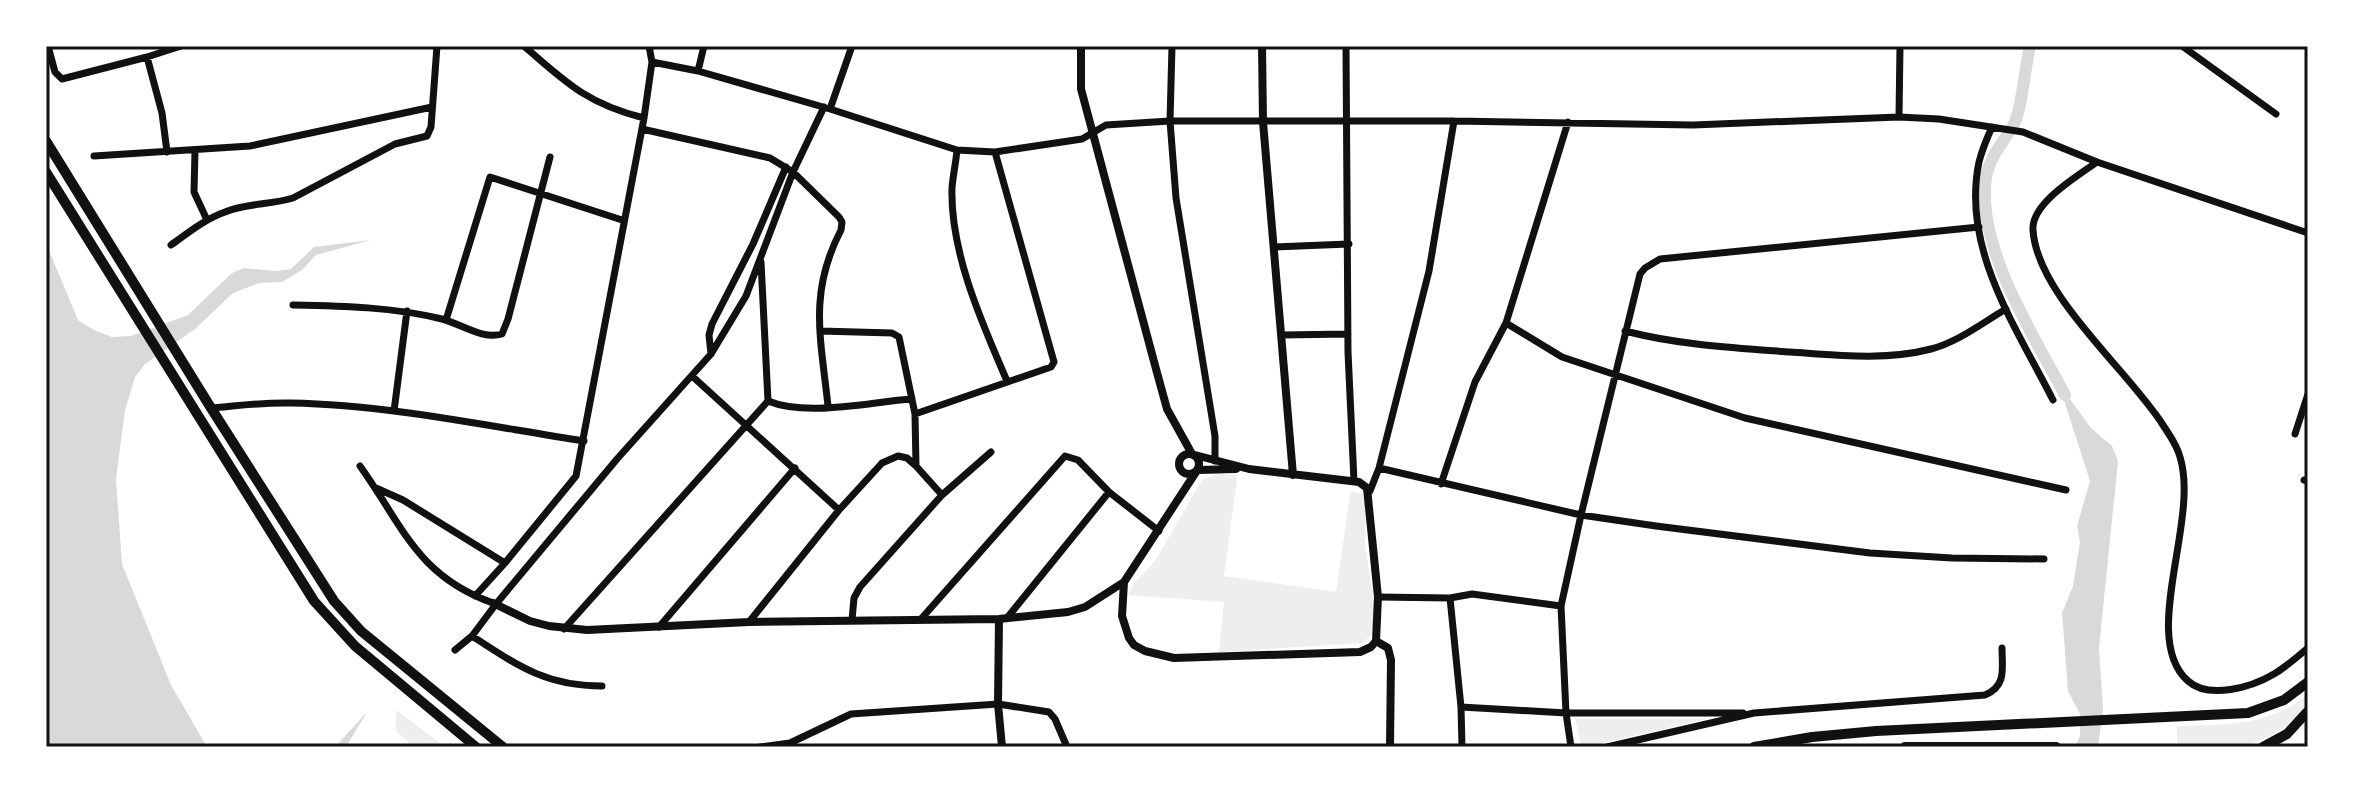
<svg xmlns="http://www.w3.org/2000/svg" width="2354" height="793" font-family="'Space Grotesk',sans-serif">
<rect width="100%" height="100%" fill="#fff"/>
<path fill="#eee" d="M 1218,474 L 1237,475 L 1237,479 L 1224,576 L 1336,592 L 1350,495 L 1351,491 L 1362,494 L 1366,503 L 1365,545 L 1375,609 L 1372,634 L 1363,643 L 1219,652 L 1224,602 L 1128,595 L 1135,582 L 1155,561 L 1202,480 Z
M 2308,694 L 2308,703 C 2265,754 2238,747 2177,743 L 2177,726 C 2224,725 2271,726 2308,694 Z
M 396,710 L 445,747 L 414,747 L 396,731 Z
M 1575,718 L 1707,719 L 1585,747 L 1581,745 Z"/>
<path fill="#d9d9d9" d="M 371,240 L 316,255 L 302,270 L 282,282 L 259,283 L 233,293 L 195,329 L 145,364 L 135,377 L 125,410 L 116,479 L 122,564 L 171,685 L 207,747 L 46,747 L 46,243 L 78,320 L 94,330 L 112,337 L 131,336 L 188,315 L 232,273 L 244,268 L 276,271 L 291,269 L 314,247 Z
M 2067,395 L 2091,428 L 2112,446 L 2118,461 L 2099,648 L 2103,709 L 2098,747 L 2075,747 L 2080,736 L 2080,714 L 2068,691 L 2062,613 L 2073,586 L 2080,542 L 2077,526 L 2090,481 L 2063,397 Z
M 367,712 L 346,747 L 335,747 Z"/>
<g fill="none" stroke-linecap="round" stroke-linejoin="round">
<path stroke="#d9d9d9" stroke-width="12" d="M 2030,46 C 2025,66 2022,109 2014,124 C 2004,142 1989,157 1986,178 C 1976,247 2034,336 2065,395"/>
<path stroke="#111" stroke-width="7" d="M 48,46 L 55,72 L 62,79 L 147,57 L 181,46
M 524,46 C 566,83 588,104 644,118
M 1172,46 L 1170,121 L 1176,198 L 1215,436 L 1215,461
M 1346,46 L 1348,352 L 1354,481
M 2182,46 L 2276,114
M 147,57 L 162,113 L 167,152
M 652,62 L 698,71 L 830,109 L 957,150 L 995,152 L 1082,139 L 1106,125 L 1170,121 L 1454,121 L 1693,125 L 1899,117 L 1939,119 L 2023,132 L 2097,162 L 2308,233
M 698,71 L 704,46
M 830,109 L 852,46
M 1899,117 L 1900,46
M 1992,127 C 1987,138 1982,150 1979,162 C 1961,248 2016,327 2053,400
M 642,129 L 770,158 L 793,172 L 839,217 L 842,222 L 841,230 C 808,293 821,339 828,406
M 957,150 C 956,162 953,175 952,188 C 950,252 982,323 1007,381
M 195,151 L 194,192 L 207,220
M 94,156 L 250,146 L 432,107
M 2097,162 C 2078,176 2031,203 2033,230 C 2037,295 2128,370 2163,425 C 2170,436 2177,445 2180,457 C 2200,520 2139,638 2188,681 C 2209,700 2252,687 2274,674 C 2286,667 2297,657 2308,648
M 171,245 C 188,233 205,219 225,212 C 246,203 271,205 293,198 L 395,144 L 427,136 L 431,127 L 437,46
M 1274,247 L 1349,244
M 761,262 L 768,401
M 293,305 C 343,306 393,307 442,319 C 461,324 483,340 502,334 L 508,319 L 550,157
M 446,320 L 490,177 L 622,220
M 1506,323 L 1562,357 L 1745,418 L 2066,490
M 820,331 L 892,333 L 899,337 L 915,414 L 916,466 L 942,495
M 1625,331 C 1679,345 1734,348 1790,352 C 1835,355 1885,361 1931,349 C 1958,342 1982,323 2006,309
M 1282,335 L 1348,334
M 711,354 L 709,335 L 712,324 L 753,244 L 786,167
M 692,376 L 839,510
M 768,401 C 807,417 869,402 912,399
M 211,408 C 237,406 264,402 291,403 C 389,405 487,426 584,441
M 394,411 L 407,311
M 915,414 L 1051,367 L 1054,362 L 995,152
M 2295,434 L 2308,394
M 360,466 C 403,526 417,576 493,603
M 1379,468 L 1581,515 L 1656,526 L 1870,553 L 1952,558 L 2044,559
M 2304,480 L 2308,481
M 1441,484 L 1475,382 L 1506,323 L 1568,122
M 376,488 L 403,500 L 505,563
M 1370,491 L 1379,468 L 1429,271 L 1454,121
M 475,596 L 505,563 L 576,476 L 644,118 L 652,62 L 649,46
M 1378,597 L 1450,598 L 1472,594 L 1561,606
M 1450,598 L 1461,707 L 1462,747
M 1007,618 L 1109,492
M 921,619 L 1065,456 L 1078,460 L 1109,492 L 1159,531
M 852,620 L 854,598 L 860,587 L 942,495 L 991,452
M 749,622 L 839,510 L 882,463 L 898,456 L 907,458 L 915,465
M 659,627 L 795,468
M 564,629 L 768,401
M 472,636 C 518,666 546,686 602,686
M 455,650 L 472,636 L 496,604 L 617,459 L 711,354 L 746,296 L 793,172 L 824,107
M 1461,707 L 1566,713 L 1743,713
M 760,747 L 790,743 L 851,714 L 998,704 L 1049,712 L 1055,719 L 1067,747
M 1571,747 L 1566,713 L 1561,606 L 1581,515 L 1640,274 L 1645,268 L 1660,259 L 1979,227
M 1607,747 L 1754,713 L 1985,695 C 2007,686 2002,668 2002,648"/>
<path stroke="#111" stroke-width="8" d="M 1081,46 L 1081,89 L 1156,369 L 1167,409 L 1192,454
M 1262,46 L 1263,122 L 1293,475
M1179 464a10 10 0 1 1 20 0a10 10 0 1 1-20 0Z
M 1195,455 L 1249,469 L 1359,482 L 1367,488 L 1378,597 L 1376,641
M 1198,470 L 1236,469
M 1196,472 L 1124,582 L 1122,616 L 1129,638 L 1134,645 L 1145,651 L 1174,658 L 1360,652 L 1371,647 L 1376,641
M 493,603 L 530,621 L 549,626 L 587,630 L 749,622 L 999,619 L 1068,612 L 1085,607 L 1124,582
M 999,619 L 998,704 L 1002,747
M 1376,641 L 1388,648 L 1391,660 L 1390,747"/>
<path stroke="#111" stroke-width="10" d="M 46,141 L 211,408 L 334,601 L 361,631 L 503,747
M 46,172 L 314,601 L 355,646 L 476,747
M 1754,747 L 1812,737 L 1876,731 L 2248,713 L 2284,700 L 2308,682
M 1905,747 L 2056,747
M 2263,747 L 2287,734 L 2308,711"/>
</g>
<rect width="2354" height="793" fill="none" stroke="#ffffff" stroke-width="96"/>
<rect x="48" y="48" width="2258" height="697" fill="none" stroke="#111" stroke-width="3"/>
</svg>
